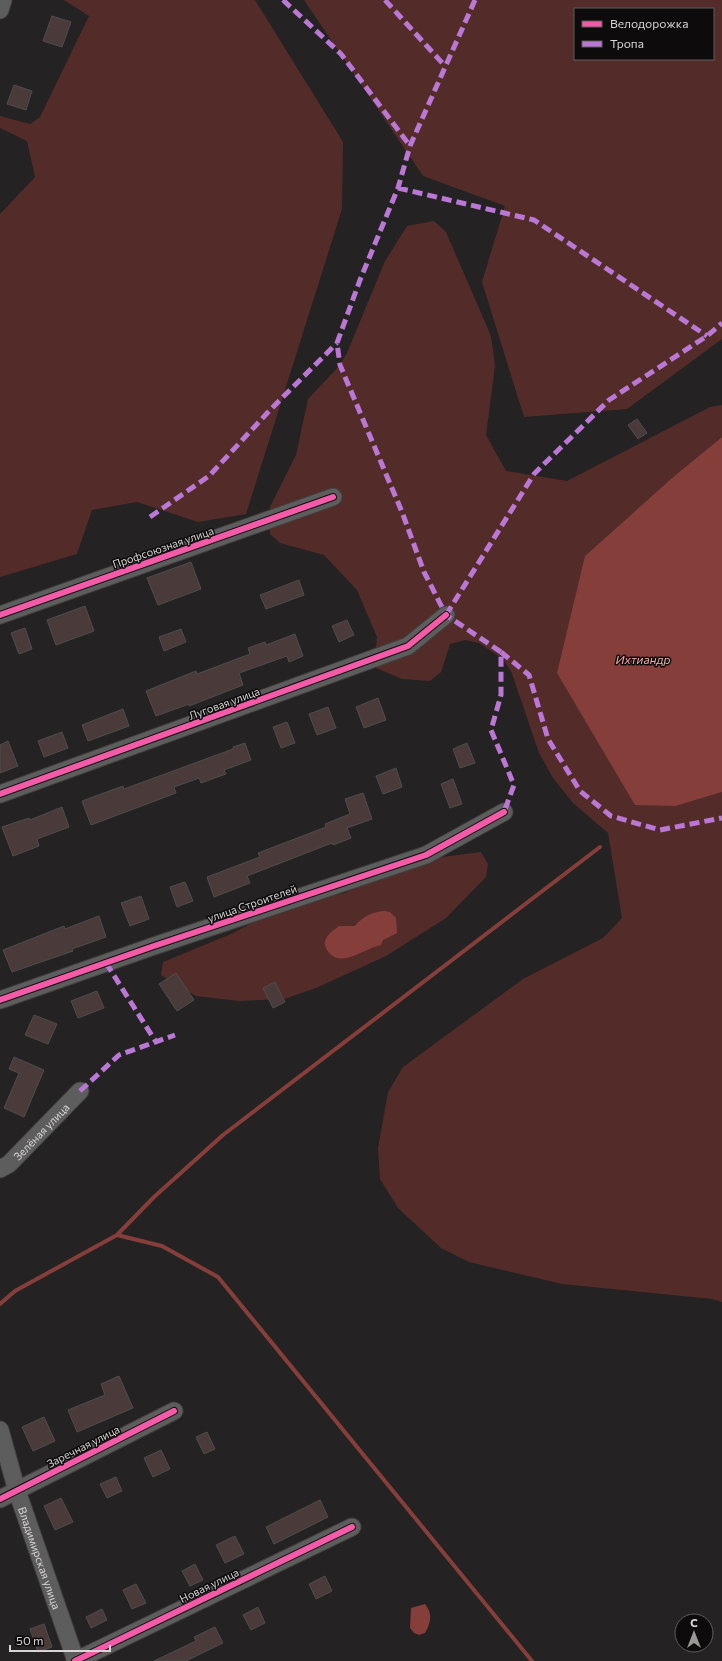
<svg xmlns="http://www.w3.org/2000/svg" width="722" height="1661" font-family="Commissioner,sans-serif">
<rect width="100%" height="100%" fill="#242222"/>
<path fill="#532c29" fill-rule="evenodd" d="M 64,0 L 255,0 L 343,142 L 342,209 L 246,514 L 198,522 L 137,502 L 92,510 L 77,554 L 0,577 L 0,214 L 35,177 L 27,141 L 0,128 L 0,116 L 30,124 L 40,117 L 89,16 Z
M 304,0 L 722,0 L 722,339 L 627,409 L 524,417 L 482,282 L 505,206 L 423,176 ZM 575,9 L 713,9 L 713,59 L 575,59 Z
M 434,221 L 446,232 L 491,336 L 495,366 L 486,435 L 506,471 L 567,481 L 710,407 L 722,405 L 722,437 L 673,477 L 585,556 L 676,806 L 722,792 L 722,1302 L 712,1299 L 562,1284 L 469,1262 L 441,1248 L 398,1208 L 380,1179 L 378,1148 L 388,1092 L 403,1067 L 523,979 L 603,938 L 622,918 L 608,833 L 573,803 L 553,778 L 539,753 L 511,671 L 503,659 L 479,643 L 465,640 L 450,644 L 441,672 L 430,681 L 402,679 L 374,667 L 377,637 L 357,590 L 324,555 L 280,543 L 270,534 L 270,507 L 296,455 L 308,399 L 340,365 L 347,353 L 385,261 L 407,226 Z
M 481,852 L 488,864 L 486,877 L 446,918 L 386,956 L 316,988 L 284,999 L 239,1001 L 196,996 L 161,975 L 163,962 L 231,934 L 286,905 L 345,893 L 411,861 Z"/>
<path fill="#863e3a" d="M 722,437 L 722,792 L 676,806 L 635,805 L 557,673 L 585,556 L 673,477 Z
M 384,911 L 390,912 L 396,918 L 397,933 L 383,940 L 381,945 C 364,948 338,972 326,948 C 321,939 332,931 339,926 L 355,926 C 362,917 372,912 384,911 Z
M 425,1604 C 433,1614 431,1622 425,1633 L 419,1635 L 414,1633 L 410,1628 L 411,1608 Z"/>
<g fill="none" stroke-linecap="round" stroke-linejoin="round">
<path stroke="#863e3a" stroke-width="4" d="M 117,1235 L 162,1246 L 218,1277 L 532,1661
M 0,1304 L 15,1291 L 117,1235 L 154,1197 L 223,1135 L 600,847"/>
</g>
<path fill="#4a3a3a" stroke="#4e4d4d" d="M 52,16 L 71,22 L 62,47 L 43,41 Z
M 14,85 L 32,91 L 26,110 L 7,104 Z
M 637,419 L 647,433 L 638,439 L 628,425 Z
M 191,562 L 201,589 L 158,605 L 147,578 Z
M 299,580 L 304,595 L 266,609 L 260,595 Z
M 85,606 L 94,631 L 56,645 L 47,620 Z
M 347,620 L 354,635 L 339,642 L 332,626 Z
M 25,628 L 32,649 L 19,654 L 11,633 Z
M 181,629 L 186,642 L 164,651 L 159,637 Z
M 295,634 L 303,656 L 289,662 L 287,656 L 239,673 L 243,685 L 189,706 L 189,704 L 156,716 L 146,691 L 196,671 L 197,674 L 250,654 L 248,648 L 265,642 L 266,645 Z
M 378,698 L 386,720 L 364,728 L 356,707 Z
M 328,707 L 336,728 L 317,735 L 309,714 Z
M 123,709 L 129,726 L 88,741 L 82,725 Z
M 287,722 L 295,743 L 281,748 L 273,727 Z
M 62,732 L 68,748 L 44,757 L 38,741 Z
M 8,741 L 18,766 L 0,773 L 0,745 Z
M 245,743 L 251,760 L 224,770 L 226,774 L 201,783 L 199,778 L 174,787 L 176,793 L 91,825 L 82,801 L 123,786 L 124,789 L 233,749 L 233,747 Z
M 467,743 L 475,763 L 460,768 L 453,749 Z
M 396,768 L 402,787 L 383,794 L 376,776 Z
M 453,779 L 462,804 L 450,808 L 441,784 Z
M 363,793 L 372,819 L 347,828 L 351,838 L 333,845 L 332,843 L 247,876 L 250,883 L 214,897 L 207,877 L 260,857 L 258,853 L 326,827 L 325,824 L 350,814 L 345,799 Z
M 62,807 L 69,827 L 37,839 L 39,846 L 13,856 L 2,827 L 29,818 L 30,820 Z
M 185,882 L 193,901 L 177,907 L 170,887 Z
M 141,896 L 149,919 L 130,926 L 121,903 Z
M 99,916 L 106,937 L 72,949 L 73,951 L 12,972 L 3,950 L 64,926 L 65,929 Z
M 176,973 L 194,1000 L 177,1011 L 159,984 Z
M 275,982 L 285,1002 L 273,1008 L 263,988 Z
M 97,991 L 104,1008 L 78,1018 L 71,1001 Z
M 34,1015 L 57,1024 L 48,1044 L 25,1035 Z
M 14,1057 L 44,1070 L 24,1117 L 4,1108 L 19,1073 L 9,1069 Z
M 119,1376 L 133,1408 L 77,1432 L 68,1410 L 105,1395 L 101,1384 Z
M 44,1417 L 55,1441 L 33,1451 L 22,1427 Z
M 207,1432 L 215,1449 L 204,1454 L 196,1437 Z
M 161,1450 L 170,1469 L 153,1477 L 144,1458 Z
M 116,1477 L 122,1491 L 107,1498 L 100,1484 Z
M 61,1498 L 73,1522 L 55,1530 L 44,1506 Z
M 320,1500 L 328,1517 L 274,1544 L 266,1527 Z
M 235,1536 L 244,1554 L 225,1563 L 216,1545 Z
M 195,1564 L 203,1580 L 190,1586 L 182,1571 Z
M 325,1576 L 332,1591 L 316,1599 L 309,1584 Z
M 136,1584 L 146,1603 L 132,1609 L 123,1590 Z
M 258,1607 L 265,1623 L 251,1630 L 243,1615 Z
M 102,1609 L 107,1620 L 91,1628 L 86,1617 Z
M 44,1624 L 52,1647 L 38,1652 L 30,1629 Z
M 215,1627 L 223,1643 L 186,1661 L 154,1661 L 196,1641 L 194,1637 Z"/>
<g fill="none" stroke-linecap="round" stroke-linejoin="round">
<defs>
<g id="minor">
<path d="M 0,10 L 3,0"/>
<path d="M 0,615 L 333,497"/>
<path d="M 0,794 L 408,646 L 446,615"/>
<path d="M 0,1000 L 151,947 L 426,855 L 504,812"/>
<path id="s1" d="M 0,1169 L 9,1164 L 80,1091"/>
<path id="s2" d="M 0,1430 L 17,1491 L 76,1661"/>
<path d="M 0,1499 L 174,1411"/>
<path d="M 75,1661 L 352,1527"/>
</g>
</defs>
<use href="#minor" stroke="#413f3f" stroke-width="19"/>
<use href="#minor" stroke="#5d5d5d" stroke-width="17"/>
<path stroke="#ba77d6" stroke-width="5" stroke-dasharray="10 5" stroke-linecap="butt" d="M 283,0 L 341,54 L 410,146
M 385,0 L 445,66
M 475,0 L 410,146 L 398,188 L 360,280 L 337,343 L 340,365 L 402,512 L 424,572 L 446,615 L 501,652 L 501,695 L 491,730 L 514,785 L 504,812
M 398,188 L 534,220 L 707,336
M 150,517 L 209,476 L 271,409 L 337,343
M 446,615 L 534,474 L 609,400 L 707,336 L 722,323
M 501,652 L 529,675 L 548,739 L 580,791 L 611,816 L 660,830 L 722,818
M 106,963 L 156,1042
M 80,1091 L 119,1055 L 175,1035"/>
<defs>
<path id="cycleway" d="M 0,615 L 333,497
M 0,794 L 408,646 L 446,615
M 0,1000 L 151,947 L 426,855 L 504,812
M 0,1499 L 174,1411
M 75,1661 L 352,1527"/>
</defs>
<use href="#cycleway" stroke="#0d0b0b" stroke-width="8"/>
<use href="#cycleway" stroke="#f35aa7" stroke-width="6"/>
</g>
<g text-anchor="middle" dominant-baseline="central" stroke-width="3" stroke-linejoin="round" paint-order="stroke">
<g font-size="11" fill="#d8d5d5" stroke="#0d0b0b">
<text transform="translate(163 547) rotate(-19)">Профсоюзная улица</text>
<text transform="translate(224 703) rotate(-20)">Луговая улица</text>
<text transform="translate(252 903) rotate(-19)">улица Строителей</text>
<text stroke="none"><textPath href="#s1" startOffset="56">Зелёная улица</textPath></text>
<text transform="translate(83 1446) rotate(-27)">Заречная улица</text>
<text stroke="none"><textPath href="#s2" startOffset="134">Владимирская улица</textPath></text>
<text transform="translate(209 1585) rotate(-26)">Новая улица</text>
</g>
<g font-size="12" font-style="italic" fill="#f2ada6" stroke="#0d0b0b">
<text x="643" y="659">Ихтиандр</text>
</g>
</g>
<rect x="574" y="8" width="140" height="52" fill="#0d0b0b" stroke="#5e5c5c"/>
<rect x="582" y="21" width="20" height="6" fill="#f35aa7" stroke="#5e5c5c"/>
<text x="610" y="28" font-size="12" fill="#d8d5d5">Велодорожка</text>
<rect x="582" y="41" width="20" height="6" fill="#ba77d6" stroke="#5e5c5c"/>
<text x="610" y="48" font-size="12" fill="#d8d5d5">Тропа</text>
<g transform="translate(694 1633)"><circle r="19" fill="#0d0b0b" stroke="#5e5c5c"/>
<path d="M0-3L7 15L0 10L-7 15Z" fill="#999696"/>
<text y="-6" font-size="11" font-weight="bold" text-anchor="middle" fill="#d8d5d5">С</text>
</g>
<path d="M10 1645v6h100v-6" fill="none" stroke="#d8d5d5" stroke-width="2"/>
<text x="16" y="1645" font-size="12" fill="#d8d5d5" stroke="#0d0b0b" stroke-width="3" paint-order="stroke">50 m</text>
</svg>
